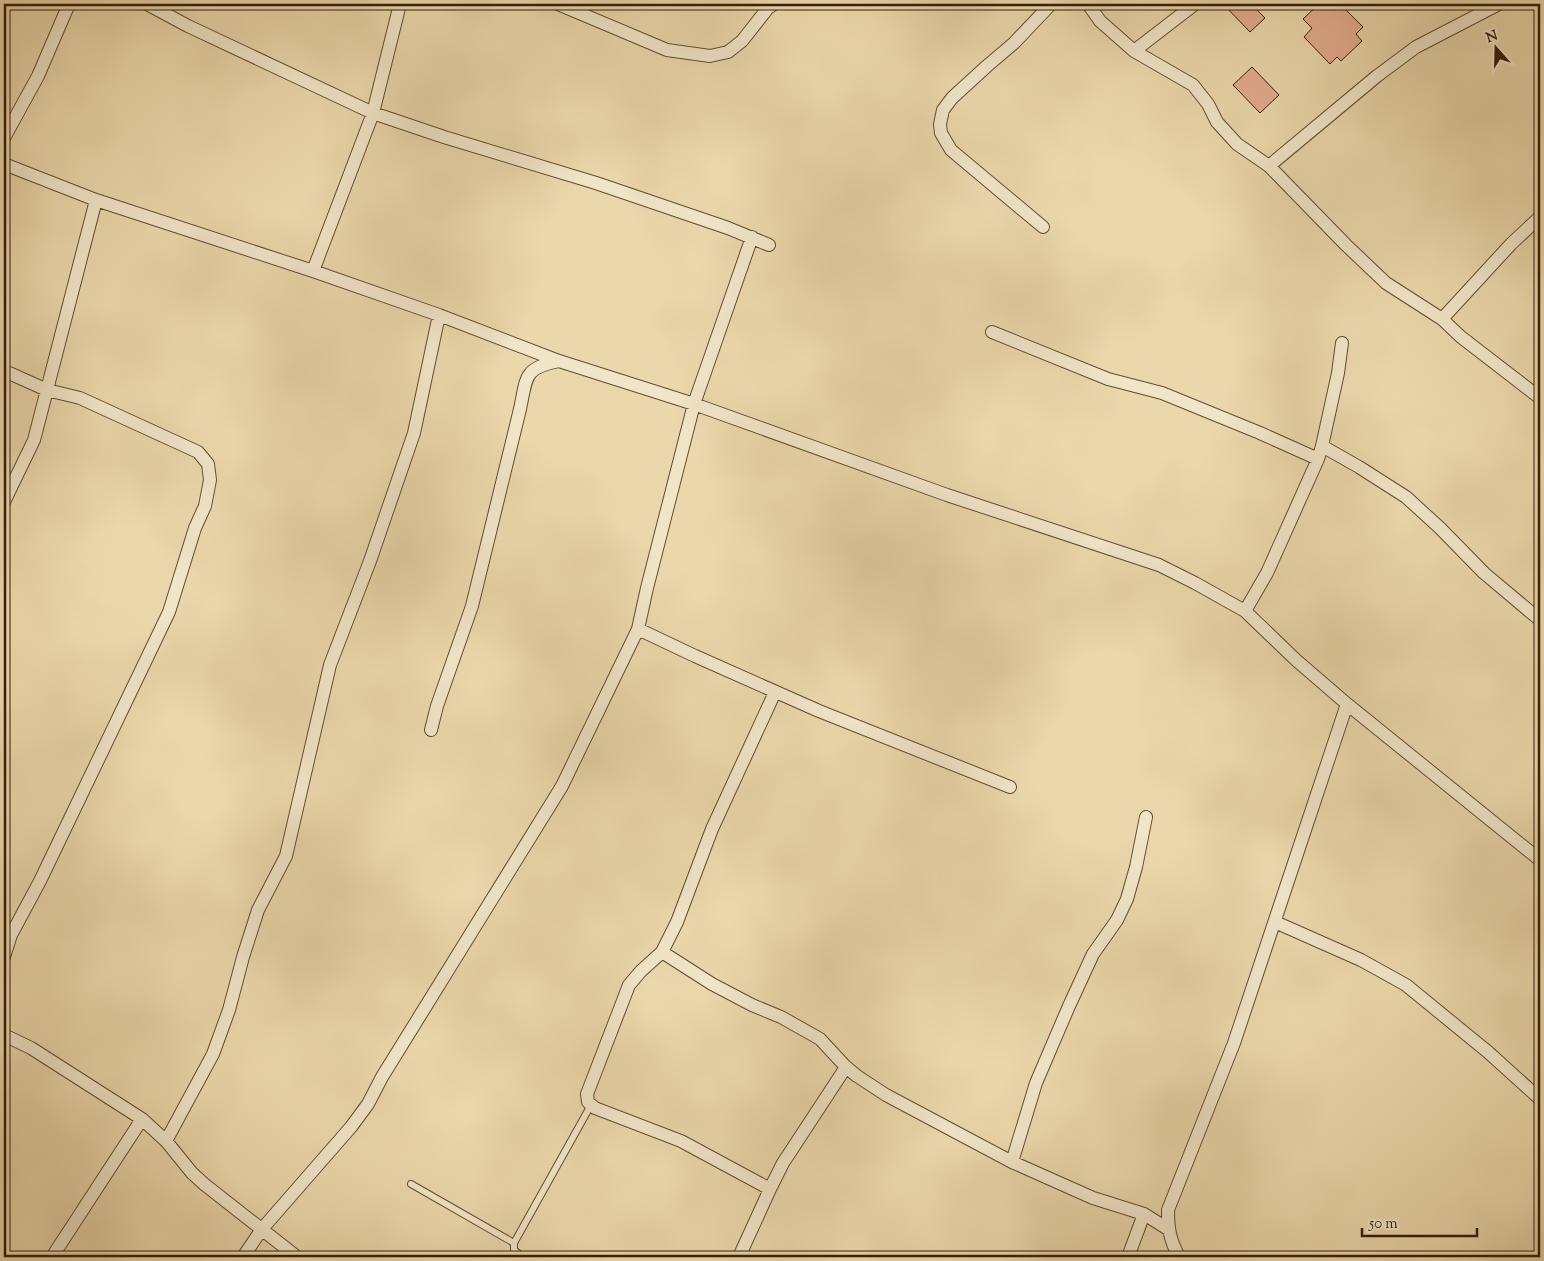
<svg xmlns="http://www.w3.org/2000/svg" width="1544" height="1261" font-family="'Sorts Mill Goudy',serif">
<rect width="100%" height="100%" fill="#ead7ab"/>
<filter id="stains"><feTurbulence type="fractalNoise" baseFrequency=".004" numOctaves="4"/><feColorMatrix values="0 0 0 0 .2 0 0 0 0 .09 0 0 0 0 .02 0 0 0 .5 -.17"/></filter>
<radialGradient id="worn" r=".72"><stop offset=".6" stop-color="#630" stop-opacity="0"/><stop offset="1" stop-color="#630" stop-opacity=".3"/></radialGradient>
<path fill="#e3ac8f" stroke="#351e09" d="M 1223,4 L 1251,4 L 1265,18 L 1250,32 Z
M 1319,4 L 1327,4 L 1332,10 L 1340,4 L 1363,27 L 1356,34 L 1362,41 L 1341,61 L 1337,57 L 1330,64 L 1304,37 L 1312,28 L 1303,19 Z
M 1252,67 L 1279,95 L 1260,113 L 1233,85 Z"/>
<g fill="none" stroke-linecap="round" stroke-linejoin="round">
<defs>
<path id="service" d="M 411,1184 L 514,1243
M 523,1257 L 514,1250 L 514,1243 L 591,1105"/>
<path id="minor" d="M 147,4 L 188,26 L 373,113 L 444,137 L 596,183 L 728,228 L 769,245
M 558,4 L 667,50 L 710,56 L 728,52 L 742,41 L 768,8 L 774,4
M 1088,4 L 1100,21 L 1134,51 L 1193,85 L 1208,104 L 1217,122 L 1237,144 L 1269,166 L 1346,245 L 1386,283 L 1442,319 L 1461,337 L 1540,398
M 1134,51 L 1195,4
M 4,138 L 38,76 L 69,4
M 4,164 L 96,200 L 313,271 L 439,315 L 559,361 L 694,404 L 947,495 L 1159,565 L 1195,583 L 1245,611 L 1296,660 L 1347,704 L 1540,860
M 1269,166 L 1377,76 L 1416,47 L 1499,4
M 1043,227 L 951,150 L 941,133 L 940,124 L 943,110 L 952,98 L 987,66 L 1014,43 L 1051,4
M 752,237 L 694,404 L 647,588 L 638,629 L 695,656 L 819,711 L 1010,787
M 313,271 L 373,113 L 400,4
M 1442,319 L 1511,244 L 1540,217
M 992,332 L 1108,379 L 1162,393 L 1260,433 L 1318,459
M 4,372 L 9,373 L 47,390 L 80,398 L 198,452 L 208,464 L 210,480 L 205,506 L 195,528 L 169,612 L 40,881 L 11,935 L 4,957
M 1322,446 L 1359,467 L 1406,497 L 1440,528 L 1484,573 L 1540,620
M 4,502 L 34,440 L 96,200
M 1245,611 L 1267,573 L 1318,459 L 1322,446 L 1338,373 L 1342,343
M 775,692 L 712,829 L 677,922 L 662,952 L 712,984 L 752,1005 L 781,1017 L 820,1039 L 846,1067 L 857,1076 L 886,1095 L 1012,1162 L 1093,1198 L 1144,1214 L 1168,1229
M 431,730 L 437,706 L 472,606 L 520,409 C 527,377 523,368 559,361
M 1275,922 L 1361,960 L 1406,985 L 1488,1052 L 1540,1099
M 662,952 L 641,971 L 629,985 L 587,1094 L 588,1102 L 595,1108 L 681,1141 L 770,1189
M 4,1035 L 31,1048 L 142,1119 L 166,1141 L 192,1173 L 204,1184 L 297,1257
M 166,1141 L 213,1054 L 229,1010 L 243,957 L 258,910 L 286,856 L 330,665 L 370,561 L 414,433 L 439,315
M 1012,1162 L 1036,1083 L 1069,1006 L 1093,954 L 1117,920 L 1127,899 L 1136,867 L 1146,817
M 52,1257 L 142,1119
M 243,1257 L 262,1229 L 351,1127 L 368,1104 L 382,1077 L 562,786 L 638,629
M 739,1257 L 770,1189 L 783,1163 L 846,1067
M 1128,1257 L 1144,1214
M 1179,1257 C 1170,1240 1168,1229 1168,1210 L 1234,1043 L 1347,704"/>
</defs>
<use href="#service" stroke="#624c32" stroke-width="8"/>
<use href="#minor" stroke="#624c32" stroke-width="14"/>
<use href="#service" stroke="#f1e5c8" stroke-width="6"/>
<use href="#minor" stroke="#f1e5c8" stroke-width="12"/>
</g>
<rect width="1544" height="1261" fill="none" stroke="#ead7ab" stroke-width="20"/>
<rect x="5" y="5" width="1534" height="1251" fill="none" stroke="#351e09" stroke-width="2.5"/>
<rect x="10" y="10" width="1524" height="1241" fill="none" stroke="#351e09"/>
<g transform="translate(1496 48) rotate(340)" stroke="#f1e5c8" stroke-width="4" paint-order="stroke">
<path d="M0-4L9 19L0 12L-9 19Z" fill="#351e09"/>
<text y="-8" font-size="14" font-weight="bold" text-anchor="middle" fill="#351e09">N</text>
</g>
<path d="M1362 1228v8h115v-8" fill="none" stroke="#351e09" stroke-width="2.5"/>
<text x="1369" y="1228" font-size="15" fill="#351e09" stroke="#f1e5c8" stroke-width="4" paint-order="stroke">50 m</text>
<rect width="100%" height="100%" filter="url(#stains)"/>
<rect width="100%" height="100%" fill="url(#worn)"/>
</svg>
